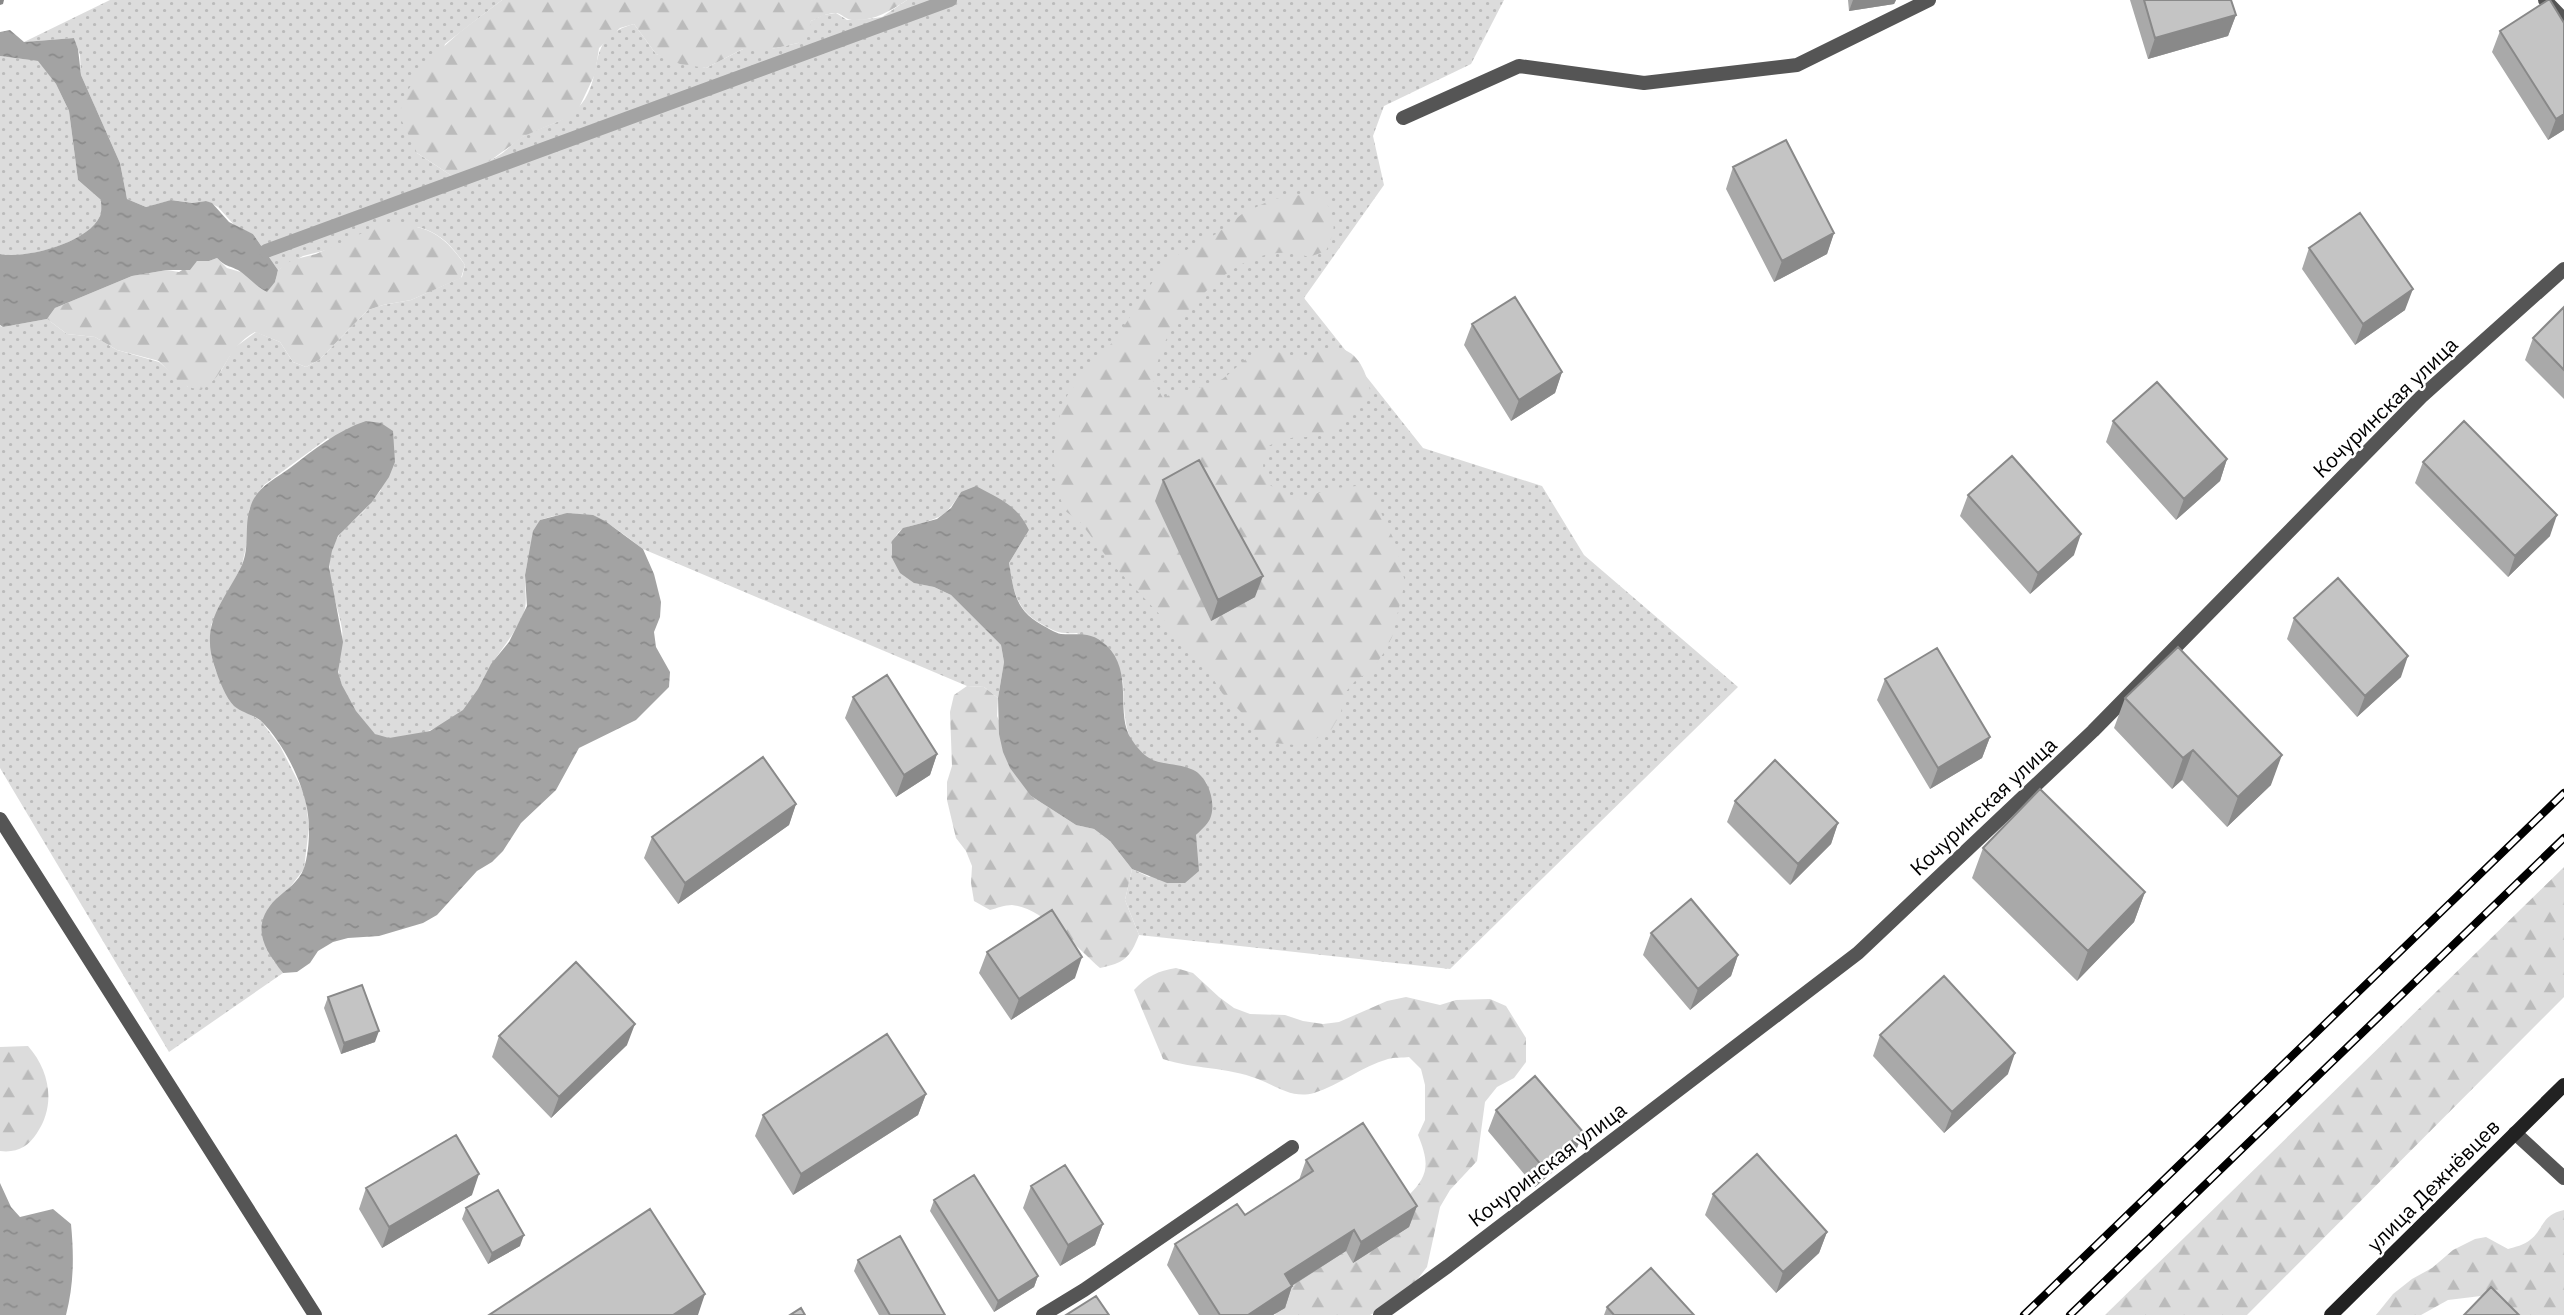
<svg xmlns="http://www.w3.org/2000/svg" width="2564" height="1315" font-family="'IBM Plex Sans',sans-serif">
<defs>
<pattern id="grass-dots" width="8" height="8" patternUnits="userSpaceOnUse" patternTransform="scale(1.75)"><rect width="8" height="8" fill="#dcdcdc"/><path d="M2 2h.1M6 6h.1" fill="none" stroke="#bbb" stroke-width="1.8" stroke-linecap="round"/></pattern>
<pattern id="forest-firs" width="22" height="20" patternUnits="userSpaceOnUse" patternTransform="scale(1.75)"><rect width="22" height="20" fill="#dcdcdc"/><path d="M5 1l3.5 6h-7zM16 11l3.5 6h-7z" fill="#bbb"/></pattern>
<pattern id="water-ripples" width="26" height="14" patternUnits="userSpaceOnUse" patternTransform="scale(1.75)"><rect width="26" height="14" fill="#a3a3a3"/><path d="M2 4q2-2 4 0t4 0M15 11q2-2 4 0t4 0" fill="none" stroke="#8b8b8b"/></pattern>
</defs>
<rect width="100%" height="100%" fill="#fff"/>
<path fill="url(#grass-dots)" d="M 110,0 L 502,0 L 445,44 L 417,153 L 452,176 C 468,169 487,164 501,154 C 509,149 513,142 522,137 C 544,125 570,122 585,99 C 604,68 586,37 634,24 L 656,54 L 706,68 L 743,49 L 771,49 L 798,43 L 811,21 L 823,15 L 836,13 L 847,20 L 868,19 L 882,17 L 907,0 L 1504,0 L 1471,64 L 1384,106 L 1373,136 L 1384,185 L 1304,298 L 1423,448 L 1542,486 L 1584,555 L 1738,687 L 1450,969 L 1139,935 L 1125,900 L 1132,869 L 1149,877 L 1196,853 L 1196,835 C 1213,815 1215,808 1206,782 C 1182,773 1139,764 1129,735 C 1123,718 1124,698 1123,681 L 1077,633 C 1059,634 1055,632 1040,623 C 1016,610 1013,589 1009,563 L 1029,530 L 961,492 C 954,503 947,515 934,519 C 907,530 893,521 892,558 L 915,583 L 934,587 L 951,595 L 1001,645 L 1004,662 L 998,698 L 984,687 L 967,686 L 643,549 C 606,521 589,504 540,520 C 534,538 528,556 525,575 C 524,590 529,603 522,617 C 516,630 508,641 500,652 C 486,671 479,694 463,711 C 447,727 396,747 375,734 C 361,725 343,691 339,676 C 336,660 344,645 342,629 C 338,604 324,576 332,551 C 336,534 349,525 361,514 C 368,507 374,498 381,490 L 328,438 L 264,485 L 255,497 L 249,510 L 248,538 L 242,565 L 211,625 L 211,654 L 215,669 L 227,694 L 235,706 L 261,721 L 280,746 L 305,795 L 309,827 L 304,869 L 288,890 L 277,899 L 273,960 L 283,973 L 169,1052 L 0,768 L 0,326 L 3,327 L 47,319 L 67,334 L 95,337 L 117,350 L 159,362 L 188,387 L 221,371 L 234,348 L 256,332 L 280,342 L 293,362 L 306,367 L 319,360 L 368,310 L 383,305 L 411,300 L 462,277 L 465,265 C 452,246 440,232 417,227 L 303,256 L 278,270 L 253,234 L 235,226 L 218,207 L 206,201 L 192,203 L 172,200 L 146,207 L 127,199 L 120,163 L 81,75 L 80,55 L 74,38 L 24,42 Z
M 0,56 L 39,61 L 56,84 L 69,111 L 78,180 L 101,200 C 101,205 102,211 100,216 C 88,243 27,259 0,254 Z"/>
<path fill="url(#forest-firs)" d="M 502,0 L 907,0 C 888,12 875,21 852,20 C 845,19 843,15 837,13 C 828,12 818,18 811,21 L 808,34 L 798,43 L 772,49 L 743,49 L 706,68 L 680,64 L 656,54 L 634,24 L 620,28 L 599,48 L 595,74 L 576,114 L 524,136 L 480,168 L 452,176 L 417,153 L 400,117 L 402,101 L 418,73 L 430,59 L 460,32 Z
M 1307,194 L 1324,198 C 1336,220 1337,228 1326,251 L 1309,257 C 1260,241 1219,274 1189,310 C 1181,319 1171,329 1166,340 C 1159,352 1157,368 1153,381 L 1163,398 C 1181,389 1198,390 1217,382 C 1232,375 1242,358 1258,352 C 1263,350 1269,350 1274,349 C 1280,352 1287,358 1294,358 C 1306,359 1314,352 1325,349 C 1354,343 1365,367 1370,390 C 1358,409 1345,429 1321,435 C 1297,440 1292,433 1267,447 L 1263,466 L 1270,485 L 1285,495 L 1303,497 L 1336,488 L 1356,486 L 1372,494 L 1395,542 L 1405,582 L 1392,637 L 1383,654 L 1372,670 L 1356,680 L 1344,694 L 1341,713 L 1331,730 L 1314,740 L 1296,745 L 1274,743 L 1254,733 L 1246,717 L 1222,693 L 1202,661 L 1173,634 L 1161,616 L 1113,565 L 1080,522 L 1064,510 L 1059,494 L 1053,458 L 1061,406 L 1070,391 L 1117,337 L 1166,261 L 1216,234 L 1242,214 L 1273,199 Z
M 392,223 C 430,227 443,234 465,265 L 461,278 L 411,300 L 383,305 L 368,310 L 319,360 L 306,367 L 293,362 L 280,342 L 255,332 C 224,349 228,375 201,390 L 188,387 L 178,381 L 159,361 L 117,350 L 95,337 L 67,334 L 47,319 L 55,308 L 132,276 L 167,270 L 179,272 L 197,261 L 209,261 L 217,258 L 227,268 L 275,282 L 278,270 L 292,260 L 316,254 L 380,225 Z
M 967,686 L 984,687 L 998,698 L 997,716 L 1031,796 L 1076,825 L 1094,829 L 1110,841 L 1132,869 L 1125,900 L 1139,935 C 1130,958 1124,963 1100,968 C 1077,948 1043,908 1012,905 C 1005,905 997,908 990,910 L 974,901 L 971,883 L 972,866 L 966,851 L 956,838 L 947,800 L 947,782 L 952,766 L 950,712 L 954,695 Z
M 2564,867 L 2564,997 L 2247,1315 L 2105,1315 Z
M 1176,968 L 1193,973 L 1219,997 L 1234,1008 L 1250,1014 L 1285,1015 L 1303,1021 L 1323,1024 L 1339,1022 L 1387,1001 L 1406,997 L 1440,1005 L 1456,1000 L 1490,999 L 1506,1006 L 1526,1038 L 1526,1062 L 1514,1078 L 1497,1087 L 1485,1102 L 1477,1161 L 1450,1190 L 1440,1207 L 1427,1267 L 1402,1299 L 1370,1315 L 1275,1315 L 1283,1302 L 1286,1287 L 1408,1196 C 1430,1175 1429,1162 1418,1135 L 1425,1120 L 1425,1085 L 1421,1069 L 1409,1057 C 1403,1058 1394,1057 1388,1059 C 1362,1066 1340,1085 1314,1093 C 1292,1099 1277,1086 1258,1079 C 1227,1067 1193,1069 1163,1059 L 1134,990 C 1147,976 1158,971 1176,968 Z
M 28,1046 C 50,1071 56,1105 37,1133 C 28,1147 17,1153 0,1151 L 0,1047 Z
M 2564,1210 L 2564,1315 L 2517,1315 L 2503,1299 L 2489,1295 L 2448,1300 L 2421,1315 L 2376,1315 L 2393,1294 L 2412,1279 L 2432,1268 L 2453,1250 L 2475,1239 L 2486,1237 L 2508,1249 C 2515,1247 2524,1245 2530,1240 C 2545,1228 2541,1215 2564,1210 Z"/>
<path fill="url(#water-ripples)" d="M 10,30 L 24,42 L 74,38 L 78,49 L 81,75 L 120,163 L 127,199 L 146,207 L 171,200 L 192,203 L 206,201 L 212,203 L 229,222 L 253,234 L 278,270 L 275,282 L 267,292 C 255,286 248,276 238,270 C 228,265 226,267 217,258 L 209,261 L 197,261 L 190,270 L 167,270 L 132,276 L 55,308 L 47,319 L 3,327 L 0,325 L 0,254 C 26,259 88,243 100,216 C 102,211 101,205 101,200 L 78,180 L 69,111 L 56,84 L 38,61 L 0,56 L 0,32 Z
M 366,421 L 381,423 L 393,431 L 395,462 L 389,477 L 372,502 L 338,536 L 332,551 L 329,567 L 343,642 L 338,672 L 342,685 L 356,711 L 375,734 L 389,738 L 430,731 L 463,710 L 478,689 L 491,664 L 509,642 L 527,606 L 525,575 L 533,531 L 540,520 L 567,513 L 593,515 L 605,521 L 643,549 L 654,574 L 661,602 L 660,617 L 654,632 L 656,647 L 670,672 L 669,687 L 636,720 L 579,748 L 556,790 L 521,823 L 503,851 L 492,862 L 477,871 L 437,915 L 423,923 L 379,936 L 348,938 L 333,942 L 318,951 L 310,963 L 297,972 L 283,973 C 263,948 250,925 276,899 C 286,890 299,882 304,868 C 309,853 310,831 308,815 C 305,786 283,742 262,722 C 255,715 242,713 234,706 C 226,698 219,680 215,668 C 199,623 224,602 242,565 C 250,547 244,526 250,508 C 256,487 274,480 290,468 C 315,449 336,431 366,421 Z
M 976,486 C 1001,500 1016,504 1029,530 L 1009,563 C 1014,592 1015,610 1042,625 C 1048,628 1055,633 1061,634 C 1079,635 1092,631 1106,645 C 1135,672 1114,715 1132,740 C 1152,770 1164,759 1191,769 C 1208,775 1217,803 1210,819 C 1207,825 1200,831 1196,835 L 1199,871 L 1185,883 L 1167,883 L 1132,869 L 1110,841 L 1094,829 L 1076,825 L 1031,796 L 1010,768 L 1003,752 L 999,734 L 998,698 L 1004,662 L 1001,645 L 951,595 L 934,587 L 914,583 L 900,573 L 892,558 L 892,541 L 903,528 L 937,519 L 951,508 L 961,492 Z
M 0,1183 L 11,1207 L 20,1217 L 53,1209 L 71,1224 C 74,1256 74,1284 66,1315 L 0,1315 Z"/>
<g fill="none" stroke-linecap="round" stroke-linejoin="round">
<path stroke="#a3a3a3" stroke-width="14" d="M 266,251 L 950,0"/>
<path stroke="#555" stroke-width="14" d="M 2515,1133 L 2564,1178"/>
<path stroke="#555" stroke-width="14" d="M 2545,0 L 2564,20
M 1403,118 L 1519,66 L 1644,83 L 1797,65 L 1929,0
M 0,819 L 315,1315
M 1043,1315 L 1084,1290 L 1292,1147
M 1380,1315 L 1448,1266 L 1858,953 L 2093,731 L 2421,397 L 2564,269"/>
<path stroke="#222" stroke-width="14" d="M 2331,1315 L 2564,1085"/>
<defs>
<path id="rail" d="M 2024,1315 L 2564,793
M 2070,1315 L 2564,838"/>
</defs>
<use href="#rail" stroke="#000" stroke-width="8"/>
<use href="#rail" stroke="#fff" stroke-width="5" stroke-dasharray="16" stroke-linecap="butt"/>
</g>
<path fill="#a9a9a9" d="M 1848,0 L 1896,0 L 1894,4 L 1849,11 Z
M 2130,0 L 2231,0 L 2236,15 L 2228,36 L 2148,59 Z
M 2564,23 L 2564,130 L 2548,140 L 2492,52 L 2500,31 Z
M 1733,167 L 1834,233 L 1827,254 L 1774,282 L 1726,189 Z
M 2309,248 L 2405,310 L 2355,345 L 2302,269 Z
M 2564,307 L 2564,399 L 2525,360 L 2533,338 Z
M 1472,324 L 1562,372 L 1555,393 L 1511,421 L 1464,345 Z
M 2113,421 L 2227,459 L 2220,481 L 2176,520 L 2106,442 Z
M 2423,462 L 2550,536 L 2508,577 L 2415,483 Z
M 1163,480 L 1255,597 L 1211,621 L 1155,501 Z
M 1968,495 L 2074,555 L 2030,594 L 1960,516 Z
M 2294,618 L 2401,677 L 2357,717 L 2287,639 Z
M 1885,679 L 1990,737 L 1982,758 L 1930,789 L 1877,700 Z
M 853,697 L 937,754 L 930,775 L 896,797 L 845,718 Z
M 2125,698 L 2271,785 L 2227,827 L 2182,780 L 2172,789 L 2114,728 Z
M 1735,801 L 1838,823 L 1831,844 L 1790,885 L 1727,822 Z
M 796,804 L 789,825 L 678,904 L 644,858 L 652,837 Z
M 1983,848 L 2145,892 L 2134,922 L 2077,981 L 1972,878 Z
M 1651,933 L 1738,955 L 1731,976 L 1690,1010 L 1643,955 Z
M 987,952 L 1075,978 L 1011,1020 L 979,973 Z
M 328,997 L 375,1042 L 341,1054 L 324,1008 Z
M 1880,1035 L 2008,1074 L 1944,1133 L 1873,1056 Z
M 499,1036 L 627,1045 L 551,1118 L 492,1057 Z
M 926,1094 L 918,1115 L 793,1195 L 755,1136 L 763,1115 Z
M 1496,1110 L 1583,1132 L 1575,1153 L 1535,1187 L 1488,1131 Z
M 1306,1160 L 1417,1206 L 1409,1227 L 1353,1263 L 1346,1251 L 1292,1286 L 1285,1308 L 1273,1315 L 1199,1315 L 1167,1265 L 1175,1244 L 1245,1215 L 1299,1180 Z
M 1031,1186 L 1103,1224 L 1095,1245 L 1060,1266 L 1023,1208 Z
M 366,1188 L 472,1195 L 382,1248 L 359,1209 Z
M 1713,1194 L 1827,1232 L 1819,1253 L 1776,1293 L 1705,1215 Z
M 934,1200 L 1038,1276 L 1034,1287 L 994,1312 L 930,1211 Z
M 466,1208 L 520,1246 L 488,1264 L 462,1219 Z
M 858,1260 L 945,1315 L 879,1315 L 854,1271 Z
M 1607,1307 L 1694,1315 L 1604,1315 Z"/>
<path fill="#898989" d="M 0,0 L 4,0 L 3,4 L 0,5 Z
M 1853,0 L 1896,0 L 1894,4 L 1849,11 Z
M 2236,15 L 2228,36 L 2148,59 L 2155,38 Z
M 2564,114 L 2564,130 L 2548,140 L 2556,119 Z
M 1834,233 L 1827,254 L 1774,282 L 1782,261 Z
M 2413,289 L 2405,310 L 2355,345 L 2363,324 Z
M 1562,372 L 1555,393 L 1511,421 L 1519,400 Z
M 2227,459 L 2220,481 L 2176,520 L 2184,499 Z
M 2557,515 L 2550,536 L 2508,577 L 2515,556 Z
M 2081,534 L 2074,555 L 2030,594 L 2038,573 Z
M 1263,576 L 1255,597 L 1211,621 L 1218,600 Z
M 2408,656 L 2401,677 L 2357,717 L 2365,696 Z
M 1990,737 L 1982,758 L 1930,789 L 1938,768 Z
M 2193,750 L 2182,780 L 2172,789 L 2183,758 Z
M 937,754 L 930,775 L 896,797 L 904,775 Z
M 2282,755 L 2271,785 L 2227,827 L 2238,797 Z
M 796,804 L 789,825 L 678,904 L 685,883 Z
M 1838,823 L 1831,844 L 1790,885 L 1798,864 Z
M 2145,892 L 2134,922 L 2077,981 L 2088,951 Z
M 1738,955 L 1731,976 L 1690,1010 L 1698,989 Z
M 1082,957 L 1075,978 L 1011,1020 L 1019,999 Z
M 635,1024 L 627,1045 L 551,1118 L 559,1097 Z
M 379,1031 L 375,1042 L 341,1054 L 344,1043 Z
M 2015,1053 L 2008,1074 L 1944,1133 L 1952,1112 Z
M 926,1094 L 918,1115 L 793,1195 L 801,1174 Z
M 1583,1132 L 1575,1153 L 1535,1187 L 1542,1166 Z
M 479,1174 L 472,1195 L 382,1248 L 389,1227 Z
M 1417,1206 L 1409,1227 L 1353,1263 L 1361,1242 Z
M 1103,1224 L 1095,1245 L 1060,1266 L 1068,1245 Z
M 1354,1230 L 1346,1251 L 1277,1295 L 1285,1274 Z
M 1827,1232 L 1819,1253 L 1776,1293 L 1783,1272 Z
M 524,1235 L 520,1246 L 488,1264 L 492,1253 Z
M 1038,1276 L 1034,1287 L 994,1312 L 998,1301 Z
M 1292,1286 L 1285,1308 L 1273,1315 L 1248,1315 Z
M 705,1294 L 698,1315 L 673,1315 Z"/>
<path fill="#c4c4c4" stroke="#898989" stroke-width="2" d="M 2144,0 L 2231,0 L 2236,15 L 2155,38 Z
M 2548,0 L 2550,0 L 2564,23 L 2564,114 L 2556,119 L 2500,31 Z
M 1786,140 L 1834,233 L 1782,261 L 1733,167 Z
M 2360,213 L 2413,289 L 2363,324 L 2309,248 Z
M 1515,297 L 1562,372 L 1519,400 L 1472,324 Z
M 2564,307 L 2564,370 L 2533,338 Z
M 2157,382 L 2227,459 L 2184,499 L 2113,421 Z
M 2464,421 L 2557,515 L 2515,556 L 2423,462 Z
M 2012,456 L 2081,534 L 2038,573 L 1968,495 Z
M 1199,460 L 1263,576 L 1218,600 L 1163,480 Z
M 2338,578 L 2408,656 L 2365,696 L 2294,618 Z
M 2178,647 L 2282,755 L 2238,797 L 2193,750 L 2183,758 L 2125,698 Z
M 1937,648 L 1990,737 L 1938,768 L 1885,679 Z
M 887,675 L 937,754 L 904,775 L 853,697 Z
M 763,757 L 796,804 L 685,883 L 652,837 Z
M 1775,760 L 1838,823 L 1798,864 L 1735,801 Z
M 2040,789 L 2145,892 L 2088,951 L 1983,848 Z
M 1691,899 L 1738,955 L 1698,989 L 1651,933 Z
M 1052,910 L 1082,957 L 1019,999 L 987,952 Z
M 576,962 L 635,1024 L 559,1097 L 499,1036 Z
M 1944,976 L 2015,1053 L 1952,1112 L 1880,1035 Z
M 362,985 L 379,1031 L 344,1043 L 328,997 Z
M 887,1034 L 926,1094 L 801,1174 L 763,1115 Z
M 1535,1076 L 1583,1132 L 1542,1166 L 1496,1110 Z
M 1363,1123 L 1417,1206 L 1361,1242 L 1354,1230 L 1285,1274 L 1292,1286 L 1248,1315 L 1220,1315 L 1175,1244 L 1237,1204 L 1245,1215 L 1313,1171 L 1306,1160 Z
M 456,1135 L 479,1174 L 389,1227 L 366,1188 Z
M 1757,1154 L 1827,1232 L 1783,1272 L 1713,1194 Z
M 1065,1165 L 1103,1224 L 1068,1245 L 1031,1186 Z
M 974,1175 L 1038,1276 L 998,1301 L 934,1200 Z
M 498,1190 L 524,1235 L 492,1253 L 466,1208 Z
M 650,1209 L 705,1294 L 673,1315 L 489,1315 Z
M 900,1236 L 945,1315 L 890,1315 L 858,1260 Z
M 1651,1268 L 1694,1315 L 1614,1315 L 1607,1307 Z
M 2491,1287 L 2519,1315 L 2464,1315 Z
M 1096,1296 L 1109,1315 L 1066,1315 Z
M 801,1308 L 805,1315 L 790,1315 Z"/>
<g text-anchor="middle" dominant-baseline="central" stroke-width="5" stroke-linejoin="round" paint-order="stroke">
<g font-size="21" fill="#000" stroke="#fff">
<text transform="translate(2385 407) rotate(-44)">Кочуринская улица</text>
<text transform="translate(1983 806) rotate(-43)">Кочуринская улица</text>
<text transform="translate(1547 1164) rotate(-37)">Кочуринская улица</text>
<text transform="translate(2433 1185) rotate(-45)">улица Дежнёвцев</text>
</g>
</g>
</svg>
